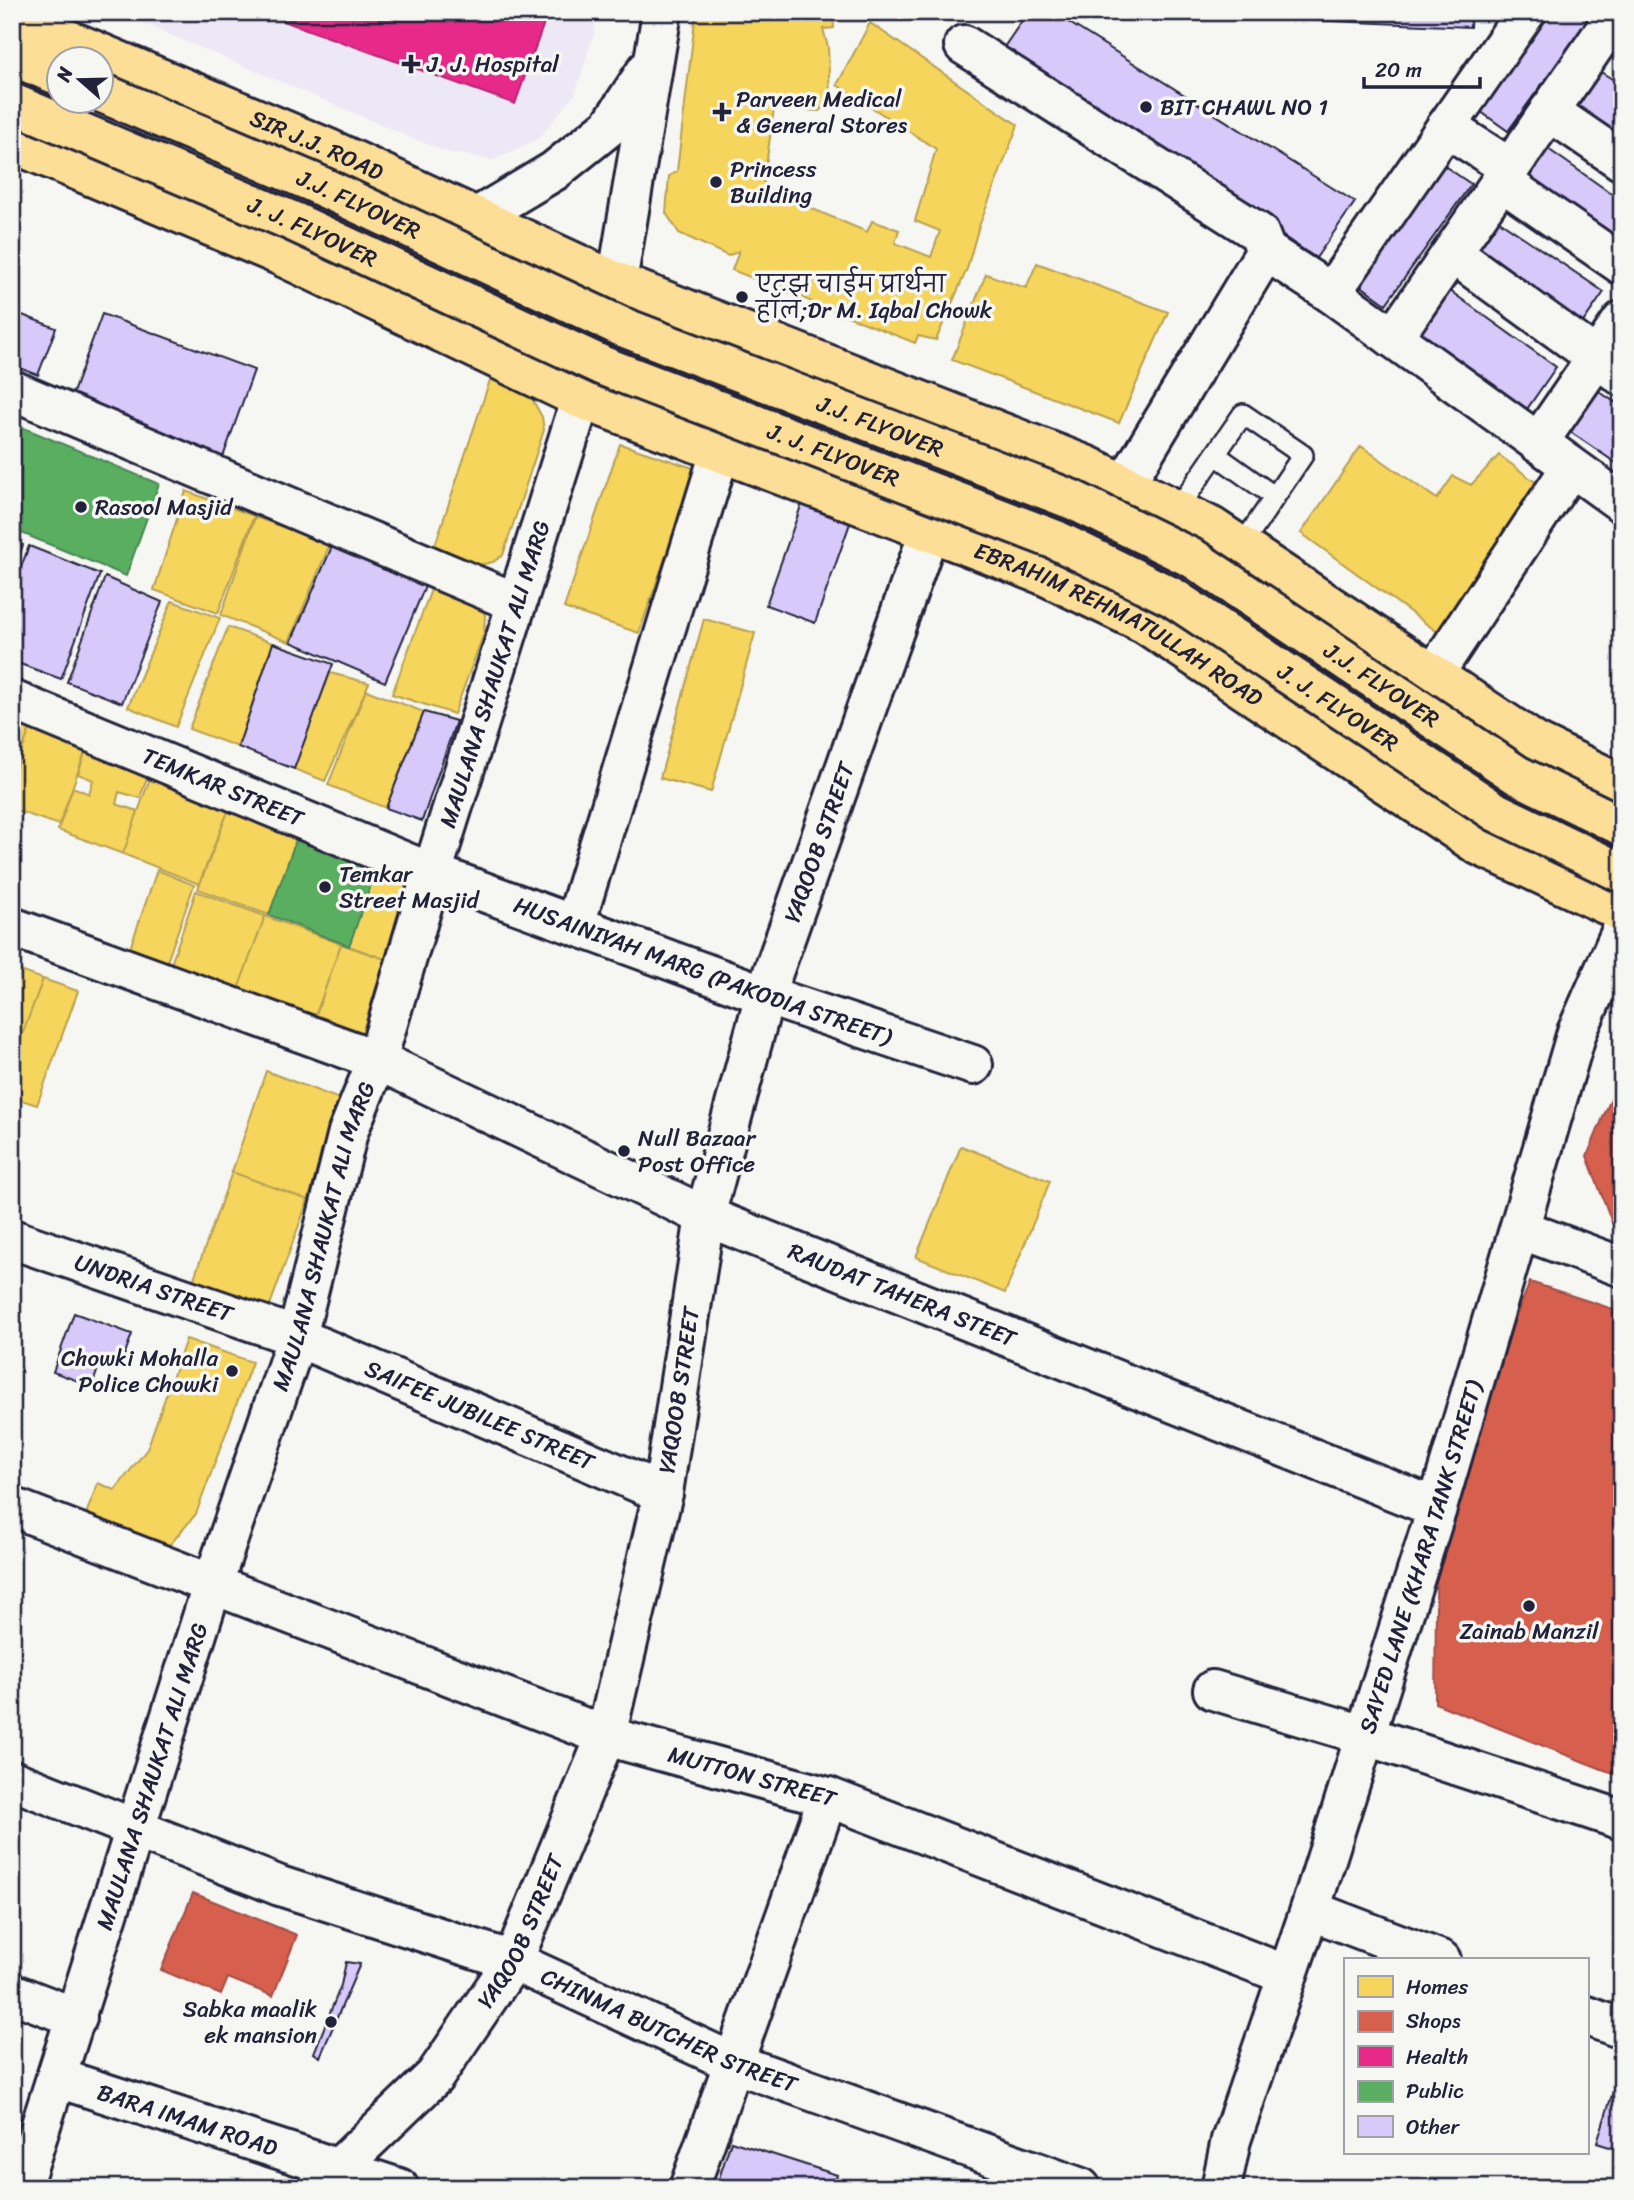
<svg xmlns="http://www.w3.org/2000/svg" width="1634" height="2200" font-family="Sriracha,'Playpen Sans Deva',sans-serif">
<rect width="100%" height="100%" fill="#f6f6f2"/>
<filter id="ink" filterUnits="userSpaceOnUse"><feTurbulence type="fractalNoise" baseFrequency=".0143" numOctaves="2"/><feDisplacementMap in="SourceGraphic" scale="14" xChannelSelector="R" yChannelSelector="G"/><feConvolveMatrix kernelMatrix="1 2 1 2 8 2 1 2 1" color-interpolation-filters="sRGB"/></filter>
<g filter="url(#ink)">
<path fill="#ede8f5" d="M 117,12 L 596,12 L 594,33 L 575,94 L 538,139 L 493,160 L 443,151 Z"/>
<path fill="#f6d55c" stroke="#b69f52" stroke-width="2" d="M 696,12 L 833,12 L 834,28 L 823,29 L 828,47 L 830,100 L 819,111 L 774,108 L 763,188 L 867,232 L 872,221 L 899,230 L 895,243 L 931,257 L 940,231 L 915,221 L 936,149 L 837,85 L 870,23 L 1018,125 L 978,229 L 967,269 L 936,340 L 918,336 L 915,343 L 732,270 L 739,251 L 728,256 L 679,233 L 666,213 L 669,176 L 677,171 Z
M 1037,263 L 1168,312 L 1119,423 L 952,360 L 986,274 L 1026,288 Z
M 492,374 L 530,395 L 542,417 L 544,430 L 503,555 L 493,562 L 469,567 L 431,557 Z
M 620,444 L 696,469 L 639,633 L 564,608 Z
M 1361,446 L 1437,499 L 1453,476 L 1471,485 L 1499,455 L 1542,487 L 1439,633 L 1301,533 Z
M 186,491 L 254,516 L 218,613 L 154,590 Z
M 255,517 L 330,544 L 289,642 L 221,615 Z
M 432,587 L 479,603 L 485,615 L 484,633 L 454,714 L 392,694 Z
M 172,601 L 220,618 L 176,727 L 128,707 Z
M 704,619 L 755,633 L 711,792 L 660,778 Z
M 228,627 L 273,643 L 238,747 L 189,729 Z
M 330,673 L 369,683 L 325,781 L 294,769 Z
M 366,690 L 424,712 L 386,808 L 328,785 Z
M 12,705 L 35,715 L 12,777 Z
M 35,715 L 90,738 L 59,825 L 12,809 L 12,778 Z
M 90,738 L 152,763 L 140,798 L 119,792 L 116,804 L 138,811 L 123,854 L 58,830 L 73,787 L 89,794 L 93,780 L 78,774 Z
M 155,764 L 234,796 L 199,884 L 123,854 Z
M 234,796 L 301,826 L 269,915 L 198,889 Z
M 380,859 L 415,872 L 385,959 L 349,946 Z
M 157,870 L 194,885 L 163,973 L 126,960 Z
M 196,891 L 265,916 L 234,1000 L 167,976 Z
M 265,916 L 341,944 L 311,1028 L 234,1000 Z
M 341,944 L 385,959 L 357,1050 L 310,1032 Z
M 12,968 L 43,979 L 12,1062 Z
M 43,979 L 78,991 L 37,1105 L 12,1097 L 12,1062 Z
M 266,1071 L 342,1100 L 308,1200 L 232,1172 Z
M 961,1146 L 1050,1181 L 1005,1293 L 916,1257 Z
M 232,1172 L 308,1200 L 269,1308 L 193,1281 Z
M 186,1339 L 252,1362 L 196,1514 L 168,1547 L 86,1514 L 98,1483 L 115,1490 L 147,1449 Z"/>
<path fill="#d6604d" stroke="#a04d48" stroke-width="2" d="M 1622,1072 L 1622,1249 L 1587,1156 Z
M 1530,1282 L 1622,1312 L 1622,1777 L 1435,1703 L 1437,1508 Z
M 193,1893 L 297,1935 L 273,1996 L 228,1978 L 221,1995 L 161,1970 Z"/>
<path fill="#e7298a" stroke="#ac2772" stroke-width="2" d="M 287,12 L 548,12 L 515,104 L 283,21 Z"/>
<path fill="#5aae61" stroke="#498456" stroke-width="2" d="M 12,423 L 159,484 L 126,576 L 12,529 Z
M 301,826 L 380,859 L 349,946 L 269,915 Z"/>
<path fill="#d8c9fb" stroke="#22223b" stroke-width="2" d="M 1028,12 L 1052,12 L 1355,202 L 1316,258 L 1002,50 Z
M 1127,12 L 1471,12 L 1470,27 Z
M 1536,12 L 1584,12 L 1591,17 L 1508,131 L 1470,104 Z
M 1596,69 L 1622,85 L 1622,144 L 1569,111 Z
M 1541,144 L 1622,201 L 1622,263 L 1512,185 Z
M 1440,163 L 1471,184 L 1386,304 L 1356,282 Z
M 1492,216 L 1604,292 L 1579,328 L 1468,252 Z
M 1446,288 L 1556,367 L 1527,409 L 1415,331 Z
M 12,311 L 56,328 L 38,375 L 12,365 Z
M 102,314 L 254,370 L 223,457 L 70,401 Z
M 1588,384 L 1622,407 L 1622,467 L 1560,425 Z
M 807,489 L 856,506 L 815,623 L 766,605 Z
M 12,541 L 23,545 L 12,574 Z
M 333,544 L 426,584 L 385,682 L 291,642 Z
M 29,546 L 100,574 L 61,679 L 12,661 L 12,591 Z
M 105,577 L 162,602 L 122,703 L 67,682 Z
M 273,643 L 333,664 L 294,769 L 238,747 Z
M 424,712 L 456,721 L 422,821 L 386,808 Z
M 74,1313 L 132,1334 L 120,1367 L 101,1360 L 92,1386 L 53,1372 Z
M 346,1962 L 360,1964 L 320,2057 L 314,2053 L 341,1985 Z
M 1620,2069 L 1622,2069 L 1622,2151 L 1597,2143 Z
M 731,2141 L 837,2175 L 833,2188 L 716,2188 Z"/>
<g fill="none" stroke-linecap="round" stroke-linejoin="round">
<defs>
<path id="service" d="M 1216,455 L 1275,497
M 1177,510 L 1243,414 L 1303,455 L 1241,547"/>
<g id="minor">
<path d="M 1526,12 L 1331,293 L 1622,503"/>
<path d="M 964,45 L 1259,233 L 1266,251 L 1125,484"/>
<path d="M 1549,111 L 1622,161"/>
<path d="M 1446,127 L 1510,168"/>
<path d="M 1501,181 L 1622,265"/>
<path d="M 1266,251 L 1331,293"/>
<path d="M 1452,253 L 1622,376"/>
<path d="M 1393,338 L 1606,29 L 1609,12"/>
<path d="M 12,390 L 517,603"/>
<path d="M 1538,443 L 1622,321"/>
<path d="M 1434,674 L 1571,467"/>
<path id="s1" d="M 12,700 L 432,873 L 765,995 L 973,1065"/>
<path d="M 575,924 L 720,452"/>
<path id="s2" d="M 12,927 L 377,1060 L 705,1216 L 1437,1508"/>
<path d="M 1520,1229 L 1622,1267"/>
<path id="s3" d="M 12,1239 L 297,1337 L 663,1493"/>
<path id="s4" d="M 12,1507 L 606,1736 L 828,1797 L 1287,1975"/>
<path d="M 1213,1690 L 1364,1735 L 1622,1820"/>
<path id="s5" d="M 12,1780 L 280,1886 L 513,1961 L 734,2063 L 1081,2188"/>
<path d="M 1310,1910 L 1441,1960"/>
<path d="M 12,1993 L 77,2018"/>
<path d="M 1587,2016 L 1622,2029"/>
<path id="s6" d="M 58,2078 L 399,2188"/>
<path id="s7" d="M 318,2188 L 435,2076 L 513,1961 L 606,1736 L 663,1493 L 705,1216 L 765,995 L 929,532"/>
<path d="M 689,2188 L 828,1797"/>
<path id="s8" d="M 1221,2188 L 1231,2140 L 1310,1910 L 1437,1508 L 1577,1032 L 1622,930"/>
</g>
<path id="tertiary" d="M 477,217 L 554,171 L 610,126 L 647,70
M 617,282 L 662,12"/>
<g id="secondary">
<path id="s9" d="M 21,2188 L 213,1583 L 297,1337 L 348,1132 L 377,1060 L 432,873 L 616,287"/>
</g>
<g id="primary">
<path id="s10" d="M 12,16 L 327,148 L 617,282 L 1088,466 L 1212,527 L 1535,742 L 1622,784"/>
<path d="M 12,56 L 60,76"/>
<path id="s11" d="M 12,143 L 279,255 L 581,399 L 1041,574 L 1145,624 L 1478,845 L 1622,912"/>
</g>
</defs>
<use href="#service" stroke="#22223b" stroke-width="24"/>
<use href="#minor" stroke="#22223b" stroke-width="44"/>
<use href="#tertiary" stroke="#22223b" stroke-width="44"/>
<use href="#secondary" stroke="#22223b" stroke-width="44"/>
<use href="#primary" stroke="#22223b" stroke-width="44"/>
<use href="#service" stroke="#f6f6f2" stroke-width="19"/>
<use href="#minor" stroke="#f6f6f2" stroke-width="38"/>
<use href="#tertiary" stroke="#f6f6f2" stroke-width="38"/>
<use href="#secondary" stroke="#f6f6f2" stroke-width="38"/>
<use href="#primary" stroke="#fcde96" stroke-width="38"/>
<defs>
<g id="primary-bridge">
<path id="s12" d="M 102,93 L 312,182 L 620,326 L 1073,500 L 1194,559 L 1517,775 L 1622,826"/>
<path id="s13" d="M 12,103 L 294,222 L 603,366 L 1056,540 L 1172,597 L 1496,812 L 1622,873"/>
</g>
</defs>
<use href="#primary-bridge" stroke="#22223b" stroke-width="44" stroke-linecap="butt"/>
<use href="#primary-bridge" stroke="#fcde96" stroke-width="38"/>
</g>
</g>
<g fill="#22223b" stroke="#f6f6f2" stroke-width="2.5">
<path d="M407.5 53.5h7v7h7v7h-7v7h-7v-7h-7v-7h7z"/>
<circle cx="1146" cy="107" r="7"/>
<path d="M718.5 101.5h7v7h7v7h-7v7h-7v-7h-7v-7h7z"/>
<circle cx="716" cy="182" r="7"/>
<circle cx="742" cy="297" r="7"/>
<circle cx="81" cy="507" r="7"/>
<circle cx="325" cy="887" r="7"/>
<circle cx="624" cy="1151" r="7"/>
<circle cx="232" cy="1371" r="7"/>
<circle cx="1529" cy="1606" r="7"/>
<circle cx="331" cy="2022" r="7"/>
</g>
<g text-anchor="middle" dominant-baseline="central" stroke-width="7" stroke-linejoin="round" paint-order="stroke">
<g font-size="23" fill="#22223b" stroke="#f6f6f2" text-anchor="start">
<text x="427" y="64">J. J. Hospital</text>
<text x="736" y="99">Parveen Medical<tspan x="736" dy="26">&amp; General Stores</tspan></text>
<text x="1160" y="107">BIT CHAWL NO 1</text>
<text x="730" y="169">Princess<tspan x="730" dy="26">Building</tspan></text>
<text x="756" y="284">एटझ चाईम प्रार्थना<tspan x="756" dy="26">हॉल;Dr M. Iqbal Chowk</tspan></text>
<text x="95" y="507">Rasool Masjid</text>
<text x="339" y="874">Temkar<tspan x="339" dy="26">Street Masjid</tspan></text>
<text x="638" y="1138">Null Bazaar<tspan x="638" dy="26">Post Office</tspan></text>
<text x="218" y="1358" text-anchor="end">Chowki Mohalla<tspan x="218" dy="26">Police Chowki</tspan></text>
<text x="1529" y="1631" text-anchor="middle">Zainab Manzil</text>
<text x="317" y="2009" text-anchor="end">Sabka maalik<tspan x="317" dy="26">ek mansion</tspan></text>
</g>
<g font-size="23" fill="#22223b" stroke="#f6f6f2">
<text stroke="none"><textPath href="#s10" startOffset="331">SIR J.J. ROAD</textPath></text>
<text stroke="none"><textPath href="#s12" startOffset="280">J.J. FLYOVER</textPath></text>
<text stroke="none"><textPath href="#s13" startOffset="327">J. J. FLYOVER</textPath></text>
<text stroke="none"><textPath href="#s12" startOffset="847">J.J. FLYOVER</textPath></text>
<text stroke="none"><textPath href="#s13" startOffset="894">J. J. FLYOVER</textPath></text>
<text stroke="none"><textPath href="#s11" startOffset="1208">EBRAHIM REHMATULLAH ROAD</textPath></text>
<text stroke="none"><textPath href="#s9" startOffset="1587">MAULANA SHAUKAT ALI MARG</textPath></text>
<text stroke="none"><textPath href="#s12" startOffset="1414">J.J. FLYOVER</textPath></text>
<text stroke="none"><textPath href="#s13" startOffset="1461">J. J. FLYOVER</textPath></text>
<text stroke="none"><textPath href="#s1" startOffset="228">TEMKAR STREET</textPath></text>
<text stroke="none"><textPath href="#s7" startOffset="1465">YAQOOB STREET</textPath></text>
<text stroke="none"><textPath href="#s1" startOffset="742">HUSAINIYAH MARG (PAKODIA STREET)</textPath></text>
<text stroke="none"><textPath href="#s9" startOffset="999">MAULANA SHAUKAT ALI MARG</textPath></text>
<text stroke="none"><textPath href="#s3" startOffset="150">UNDRIA STREET</textPath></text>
<text stroke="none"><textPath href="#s2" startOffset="964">RAUDAT TAHERA STEET</textPath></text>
<text stroke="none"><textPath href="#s7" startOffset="898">YAQOOB STREET</textPath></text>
<text stroke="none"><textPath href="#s3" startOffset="500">SAIFEE JUBILEE STREET</textPath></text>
<text stroke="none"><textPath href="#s8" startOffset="662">SAYED LANE (KHARA TANK STREET)</textPath></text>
<text stroke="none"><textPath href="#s9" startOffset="432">MAULANA SHAUKAT ALI MARG</textPath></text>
<text stroke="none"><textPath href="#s4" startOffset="788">MUTTON STREET</textPath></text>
<text stroke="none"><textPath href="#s7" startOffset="331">YAQOOB STREET</textPath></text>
<text stroke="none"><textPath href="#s5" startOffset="704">CHINMA BUTCHER STREET</textPath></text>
<text stroke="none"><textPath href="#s6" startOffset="136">BARA IMAM ROAD</textPath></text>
</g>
</g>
<rect width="1634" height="2200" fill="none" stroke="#f6f6f2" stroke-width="42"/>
<rect x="21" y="21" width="1592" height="2158" fill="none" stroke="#22223b" stroke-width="2.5" filter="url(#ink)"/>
<rect x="1344" y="1958" width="245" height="196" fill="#f6f6f2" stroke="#a1a1a9" stroke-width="2"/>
<rect x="1358" y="1976" width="35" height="21" fill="#f6d55c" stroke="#a1a1a9" stroke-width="2"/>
<text x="1406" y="1994" font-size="21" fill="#22223b">Homes</text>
<rect x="1358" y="2011" width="35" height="21" fill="#d6604d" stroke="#a1a1a9" stroke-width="2"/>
<text x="1406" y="2028" font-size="21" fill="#22223b">Shops</text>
<rect x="1358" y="2046" width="35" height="21" fill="#e7298a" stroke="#a1a1a9" stroke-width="2"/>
<text x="1406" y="2064" font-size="21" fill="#22223b">Health</text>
<rect x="1358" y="2081" width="35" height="21" fill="#5aae61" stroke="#a1a1a9" stroke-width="2"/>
<text x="1406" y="2098" font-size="21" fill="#22223b">Public</text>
<rect x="1358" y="2116" width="35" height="21" fill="#d8c9fb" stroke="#a1a1a9" stroke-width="2"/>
<text x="1406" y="2134" font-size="21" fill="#22223b">Other</text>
<g transform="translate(80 80) rotate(290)"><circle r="33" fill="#f6f6f2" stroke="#a1a1a9" stroke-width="2"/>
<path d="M0-5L12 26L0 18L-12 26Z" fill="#22223b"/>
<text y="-10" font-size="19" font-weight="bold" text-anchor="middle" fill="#22223b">N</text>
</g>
<path d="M1364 77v10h116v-10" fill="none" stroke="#22223b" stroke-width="3.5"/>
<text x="1375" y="77" font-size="21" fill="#22223b" stroke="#f6f6f2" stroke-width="5" paint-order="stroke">20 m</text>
</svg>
